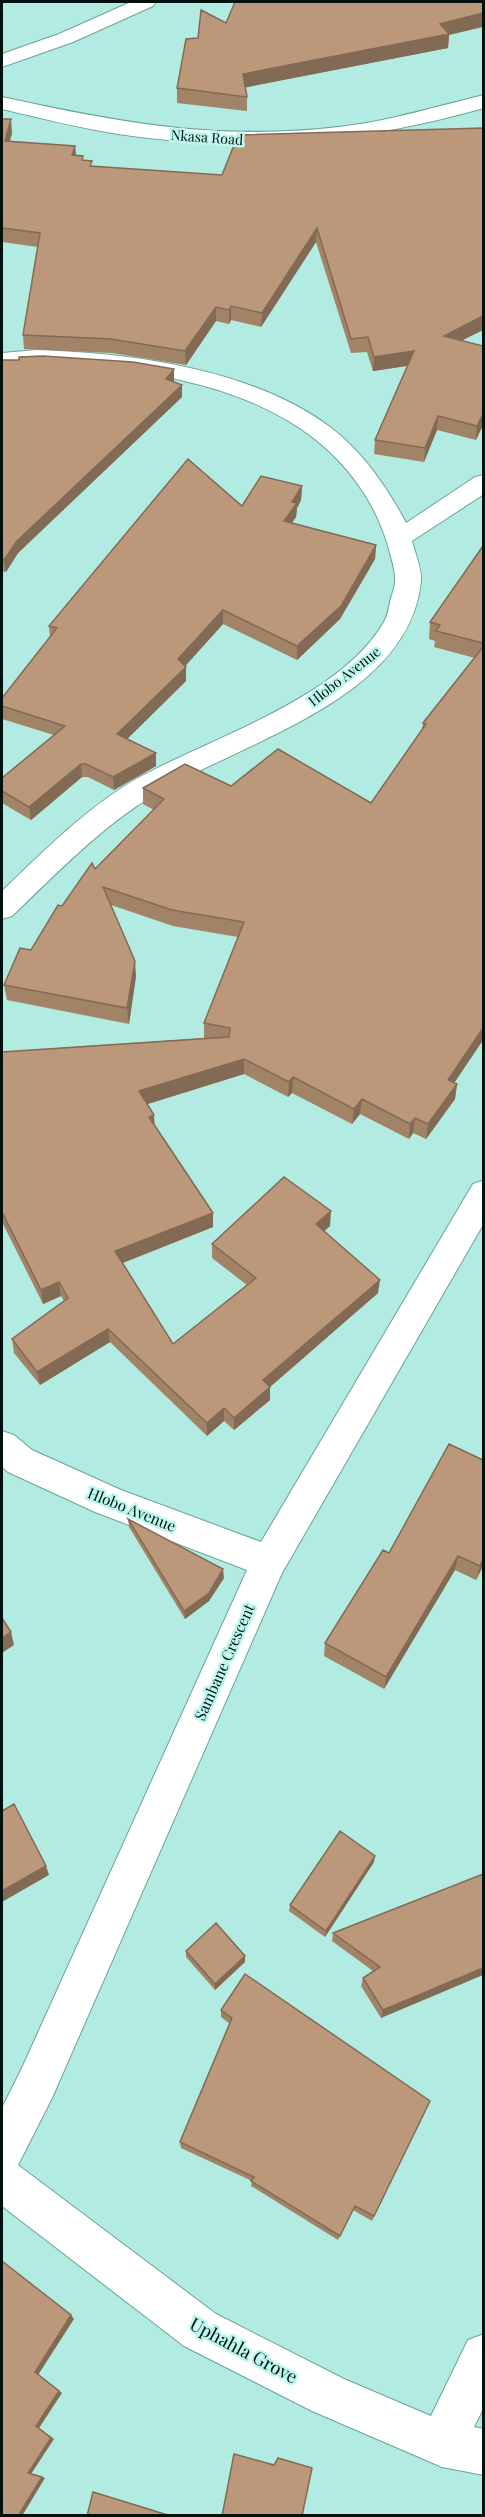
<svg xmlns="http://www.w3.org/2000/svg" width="485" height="2517" font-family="'Playfair Display',serif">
<rect width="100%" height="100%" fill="#b1ebe1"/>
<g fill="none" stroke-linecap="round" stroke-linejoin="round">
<defs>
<path id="minor" d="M 131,2 L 156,2 L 153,6 L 73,42 L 2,67 L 2,54 L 59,34 Z
M 484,95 L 484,108 C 360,143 246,153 118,134 C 79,128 40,118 2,109 L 2,97 C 121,123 222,142 346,126 C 393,120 438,106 484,95 Z
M 37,350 C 131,353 253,369 330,427 C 362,451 387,487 406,523 L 475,477 L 484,475 L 484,494 L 412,541 C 415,553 422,569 421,581 C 409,701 240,742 154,795 C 101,827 57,873 12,916 L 2,919 L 2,891 C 44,851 87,807 138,778 C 213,737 340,698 384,622 C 388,615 389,606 391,598 C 393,592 396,584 395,578 C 395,570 392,561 390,553 C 381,517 362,485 336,458 C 256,376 109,362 2,367 L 2,353 Z
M 484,1180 L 484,1223 L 282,1573 L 52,2098 L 18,2165 L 216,2314 L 344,2379 L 431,2416 L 468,2340 L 484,2334 L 484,2407 L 474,2427 L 484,2429 L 484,2475 L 442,2467 L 426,2460 L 312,2411 L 184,2346 L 2,2206 L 2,2108 L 22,2068 L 247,1570 L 95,1512 L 8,1472 L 2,1467 L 2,1431 L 14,1435 L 32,1450 L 121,1490 L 261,1542 L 473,1184 Z"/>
</defs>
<use href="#minor" stroke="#6ba39a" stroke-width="2"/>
<use href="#minor" fill="#fff" fill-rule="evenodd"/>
</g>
<path fill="#a18368" d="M 226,23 L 449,35 L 448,48 L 245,87 L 247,97 L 247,111 L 177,103 L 177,88 L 198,38 Z
M 2,119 L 12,133 L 10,141 L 75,146 L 76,155 L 92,166 L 222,175 L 238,135 L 483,330 L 462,340 L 483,425 L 476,440 L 437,430 L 424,462 L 374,454 L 375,440 L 407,366 L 373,371 L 367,352 L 351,353 L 316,242 L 261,327 L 231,320 L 229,324 L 216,321 L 186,365 L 112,353 L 24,349 L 23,335 L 38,247 L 2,242 Z
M 2,360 L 174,381 L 182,397 L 18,553 L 6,572 L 2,571 Z
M 302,486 L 301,500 L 297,508 L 296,517 L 292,523 L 376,545 L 375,559 L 340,619 L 297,660 L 223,624 L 185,666 L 186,681 L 127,739 L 156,766 L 114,790 L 88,777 L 82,777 L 31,820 L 2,803 L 2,778 L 54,735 L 2,719 L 2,698 L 50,637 L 49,626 L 242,506 Z
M 483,546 L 483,1040 L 454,1083 L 457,1084 L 455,1099 L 426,1139 L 413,1133 L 409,1139 L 360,1114 L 352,1124 L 292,1093 L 288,1097 L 244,1074 L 148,1104 L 155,1126 L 213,1213 L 213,1227 L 123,1263 L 173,1344 L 247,1285 L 212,1258 L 212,1244 L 330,1226 L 324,1231 L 378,1293 L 270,1387 L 270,1400 L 234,1430 L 224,1421 L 207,1436 L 110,1342 L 40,1385 L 14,1353 L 12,1339 L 64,1301 L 61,1296 L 43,1304 L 2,1222 L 2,1052 L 204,1038 L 204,1023 L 238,937 L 173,926 L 111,905 L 136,976 L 129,1024 L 7,1000 L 4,985 L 31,950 L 62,906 L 95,869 L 154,810 L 143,804 L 143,788 L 231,786 L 371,803 L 422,729 L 423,723 L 475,658 L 434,647 L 435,641 L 429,639 L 430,622 Z
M 449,1444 L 483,1566 L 476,1580 L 455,1570 L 384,1689 L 324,1656 L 325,1643 L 389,1553 Z
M 128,1519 L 224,1578 L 209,1601 L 185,1619 L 129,1527 Z
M 374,1862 L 325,1937 L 289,1911 L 290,1905 Z
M 483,1874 L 381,2018 L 361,1986 L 363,1978 L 373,1971 L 332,1941 L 333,1933 Z
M 186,1951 L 245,1962 L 215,1990 L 186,1957 Z
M 221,2010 L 430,2101 L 372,2221 L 353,2210 L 338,2240 L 251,2186 L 252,2181 L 181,2148 L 180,2142 L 230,2024 L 221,2017 Z"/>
<path fill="#836a55" d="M 483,13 L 483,27 L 449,35 L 448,48 L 243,88 L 243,74 L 440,24 Z
M 11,119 L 12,133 L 6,155 L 5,141 Z
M 75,146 L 76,159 L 72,155 Z
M 317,228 L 316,242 L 261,327 L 262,313 Z
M 231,306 L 231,320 L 229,324 L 229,310 Z
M 216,307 L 216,321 L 186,365 L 185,351 Z
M 483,316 L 483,330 L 443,350 L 444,336 Z
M 414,351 L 413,365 L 373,371 L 374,357 Z
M 174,369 L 174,381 L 167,391 L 166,379 Z
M 182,385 L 182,397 L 18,553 L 6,572 L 4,560 L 17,541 Z
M 483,414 L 483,425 L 476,440 L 477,426 Z
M 438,416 L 437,430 L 424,462 L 425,448 Z
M 302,486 L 301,500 L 297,508 L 296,517 L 284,534 L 284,521 L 292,502 Z
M 376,545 L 375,559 L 340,619 L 297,660 L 297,646 Z
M 223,610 L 223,624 L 179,673 L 178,659 Z
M 186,667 L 186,681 L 118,748 L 117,734 Z
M 156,753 L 156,766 L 114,790 L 113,777 Z
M 81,764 L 82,777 L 31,820 L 29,807 Z
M 135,961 L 136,976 L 129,1024 L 127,1008 Z
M 483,1028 L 483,1040 L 446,1095 L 448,1080 Z
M 244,1059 L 244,1074 L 141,1106 L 139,1091 Z
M 293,1077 L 292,1093 L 288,1097 L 289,1082 Z
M 457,1084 L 455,1099 L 426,1139 L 428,1124 Z
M 362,1099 L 360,1114 L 352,1124 L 354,1109 Z
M 154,1115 L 155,1129 L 149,1117 Z
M 415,1118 L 413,1133 L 409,1139 L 410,1124 Z
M 331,1211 L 330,1226 L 315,1239 L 316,1224 Z
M 213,1213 L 213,1227 L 117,1265 L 115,1251 Z
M 380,1280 L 378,1293 L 263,1393 L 263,1380 Z
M 59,1282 L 61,1296 L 43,1304 L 41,1290 Z
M 108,1329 L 110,1342 L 40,1385 L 37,1372 Z
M 270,1387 L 270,1400 L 234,1430 L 234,1418 Z
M 224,1408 L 224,1421 L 207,1436 L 207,1423 Z
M 458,1556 L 455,1570 L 384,1689 L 386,1677 Z
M 483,1559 L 483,1566 L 476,1580 L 480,1566 Z
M 223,1569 L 224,1578 L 209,1601 L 185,1619 L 184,1611 Z
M 11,1632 L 14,1645 L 2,1653 L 2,1638 Z
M 375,1856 L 374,1862 L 325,1937 L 326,1931 Z
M 46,1866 L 49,1875 L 2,1902 L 2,1891 Z
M 245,1956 L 245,1962 L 215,1990 L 215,1984 Z
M 483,1968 L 483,1975 L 381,2018 L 383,2010 Z
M 71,2315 L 74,2319 L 38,2375 L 62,2393 L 39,2428 L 54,2439 L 31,2474 L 28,2473 L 36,2426 L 35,2372 Z
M 42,2477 L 45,2478 L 22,2516 L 18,2516 Z"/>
<path fill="#bb9879" stroke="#836a55" stroke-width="1.5" d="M 235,2 L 483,2 L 483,13 L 440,24 L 449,34 L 243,74 L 247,97 L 177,88 L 186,39 L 198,38 L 201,10 L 226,23 Z
M 2,119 L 11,119 L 5,141 L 75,146 L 72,155 L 83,156 L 82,160 L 92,161 L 90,166 L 222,175 L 238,135 L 483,128 L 483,316 L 444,336 L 483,346 L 483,414 L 477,426 L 438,416 L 425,448 L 375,440 L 414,351 L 374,357 L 368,337 L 351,339 L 317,228 L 262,313 L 231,306 L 229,310 L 216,307 L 185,351 L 111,339 L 23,335 L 40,233 L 2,228 Z
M 43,356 L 133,362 L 174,369 L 166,379 L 182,385 L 17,541 L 4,560 L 2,559 L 2,360 L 19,360 L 19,357 Z
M 188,459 L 242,506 L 261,476 L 302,486 L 292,502 L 297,503 L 284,521 L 376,545 L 341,606 L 297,646 L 223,610 L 178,659 L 186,667 L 117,734 L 156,753 L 113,777 L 86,764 L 81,764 L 29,807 L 2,791 L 2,778 L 65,726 L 2,706 L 2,698 L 57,628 L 49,626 Z
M 483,546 L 483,643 L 436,631 L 440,625 L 430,622 Z
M 483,647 L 483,1028 L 448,1080 L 457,1084 L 428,1124 L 415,1118 L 410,1124 L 362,1099 L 354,1109 L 293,1077 L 289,1082 L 244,1059 L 139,1091 L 154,1115 L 149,1117 L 213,1213 L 115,1251 L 173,1344 L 256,1278 L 212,1244 L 284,1177 L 331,1211 L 316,1224 L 380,1280 L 263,1380 L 270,1387 L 234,1418 L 224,1408 L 207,1423 L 108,1329 L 37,1372 L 12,1339 L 68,1298 L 59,1282 L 41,1290 L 2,1212 L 2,1052 L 229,1037 L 230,1028 L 204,1023 L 244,922 L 172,910 L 103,887 L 135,961 L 127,1008 L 4,985 L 20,948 L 31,950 L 58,905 L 62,906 L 92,863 L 95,869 L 164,799 L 143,788 L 185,764 L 231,786 L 278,749 L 371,803 L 426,724 L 423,723 Z
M 449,1444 L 483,1460 L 483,1559 L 480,1566 L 458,1556 L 386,1677 L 325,1643 L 383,1550 L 389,1553 Z
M 128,1519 L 223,1569 L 209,1593 L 184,1611 Z
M 2,1618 L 11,1632 L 2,1638 Z
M 14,1804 L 46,1866 L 2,1891 L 2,1811 Z
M 340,1831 L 375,1856 L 326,1931 L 290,1905 Z
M 483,1874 L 483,1968 L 383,2010 L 363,1978 L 380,1967 L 333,1933 Z
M 216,1923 L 245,1956 L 215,1984 L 186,1951 Z
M 245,1974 L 430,2101 L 374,2216 L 355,2206 L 340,2236 L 251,2181 L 254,2177 L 180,2142 L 232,2018 L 221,2010 Z
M 2,2261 L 71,2315 L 35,2372 L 59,2391 L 36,2426 L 51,2438 L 28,2473 L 42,2477 L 18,2516 L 2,2516 Z
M 234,2454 L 274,2465 L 278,2458 L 312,2468 L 302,2516 L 222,2516 Z
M 93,2492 L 171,2516 L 87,2516 Z"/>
<g text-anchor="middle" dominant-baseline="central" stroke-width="5" stroke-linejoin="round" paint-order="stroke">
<g font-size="14" fill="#00110e" stroke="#bdf8ee">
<text transform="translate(207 137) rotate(4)">Nkasa Road</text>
<text transform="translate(344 676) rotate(-38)">Hlobo Avenue</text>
</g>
<g font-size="15" fill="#00110e" stroke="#bdf8ee">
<text transform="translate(132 1509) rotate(22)">Hlobo Avenue</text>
<text transform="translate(224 1662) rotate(-66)">Sambane Crescent</text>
</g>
<g font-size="18" fill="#00110e" stroke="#bdf8ee">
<text transform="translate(244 2350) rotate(28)">Uphahla Grove</text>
</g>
</g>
<rect width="485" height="2517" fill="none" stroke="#00110e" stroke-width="6"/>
</svg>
